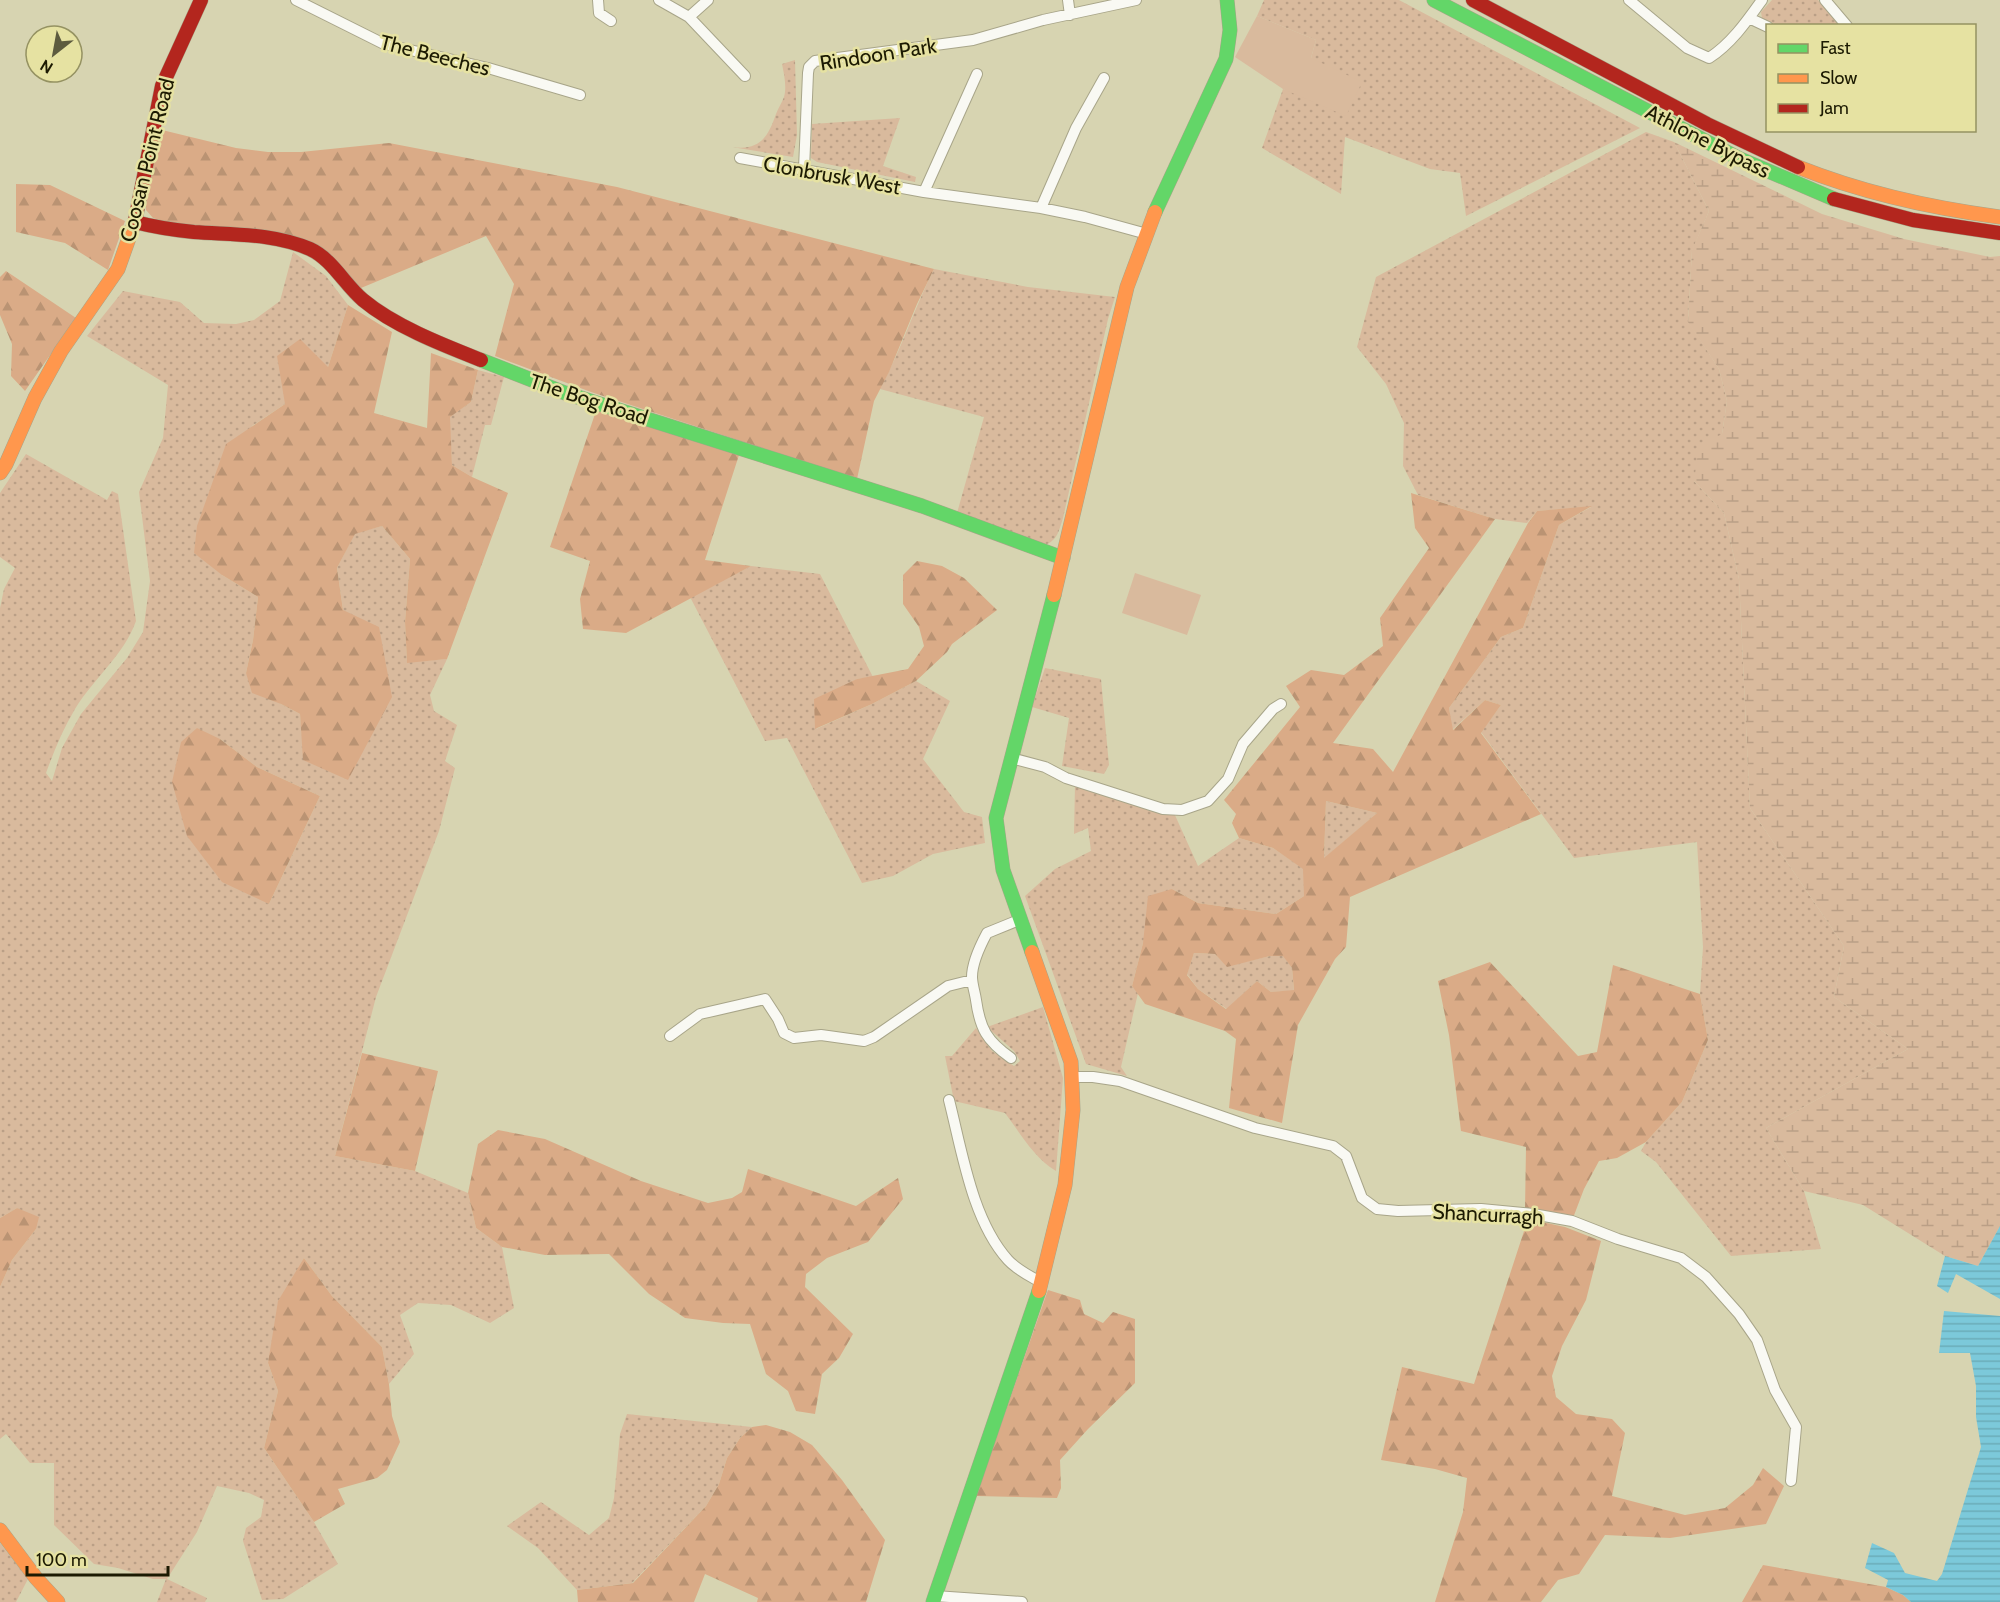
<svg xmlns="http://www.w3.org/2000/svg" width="2000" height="1602" font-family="Cabin,sans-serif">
<defs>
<pattern id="grass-dots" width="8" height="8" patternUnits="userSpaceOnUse" patternTransform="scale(1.5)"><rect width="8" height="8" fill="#d9ba9d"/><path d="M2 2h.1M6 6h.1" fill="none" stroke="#ba9f86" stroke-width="1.8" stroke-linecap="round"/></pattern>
<pattern id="forest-firs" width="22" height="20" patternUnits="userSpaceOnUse" patternTransform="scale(1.5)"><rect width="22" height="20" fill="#daab87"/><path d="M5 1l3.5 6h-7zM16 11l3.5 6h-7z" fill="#ba9373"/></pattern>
<pattern id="wetland-marsh" width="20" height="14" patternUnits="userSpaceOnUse" patternTransform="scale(1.5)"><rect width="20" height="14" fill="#d9ba9d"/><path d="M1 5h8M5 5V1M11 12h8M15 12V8" fill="none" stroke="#ba9f86"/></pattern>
<pattern id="water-rules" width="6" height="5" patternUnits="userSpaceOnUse" patternTransform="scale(1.5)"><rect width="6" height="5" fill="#7cc9da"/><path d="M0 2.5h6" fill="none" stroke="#6bacb9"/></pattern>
</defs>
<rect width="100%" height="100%" fill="#d7d4b1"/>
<path fill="url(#grass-dots)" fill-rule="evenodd" d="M 1264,0 L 1399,0 L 1640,128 L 1466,216 L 1460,173 L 1430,169 L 1345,137 L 1341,194 L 1262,148 L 1283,89 L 1294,92 L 1311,58 L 1316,40 L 1257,16 Z
M 1772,0 L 1818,0 L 1840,25 L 1777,25 L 1762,18 L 1761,12 Z
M 795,60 L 797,135 L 793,157 L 732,147 C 760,151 768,137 776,114 C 778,108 782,103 784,97 C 787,87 784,74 782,64 Z
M 900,118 L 883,166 L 916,177 L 915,182 L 817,162 L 811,158 L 812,124 Z
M 1646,132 L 1674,142 L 1709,211 L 1692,251 L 1688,321 L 1719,369 L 1727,401 L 1722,434 L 1694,481 L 1724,513 L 1739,579 L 1750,808 L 1844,946 L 1834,997 L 1908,1049 L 1766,1128 L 1804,1191 L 1821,1249 L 1731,1256 L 1656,1162 L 1641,1151 L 1646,1142 L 1682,1102 L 1708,1040 L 1700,994 L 1703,947 L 1697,842 L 1574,858 L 1481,732 L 1501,705 L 1485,700 L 1452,730 L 1449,708 L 1501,637 L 1523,628 L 1559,525 L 1591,507 L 1537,511 L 1527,523 L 1495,519 L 1418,495 L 1403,466 L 1404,423 L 1386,384 L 1357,347 L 1376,277 Z
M 293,252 L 326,276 L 348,305 L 328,367 L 285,404 L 252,426 L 222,575 L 258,597 L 253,640 L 246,673 L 281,704 L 300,714 L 304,760 L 343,610 L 337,568 L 355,533 L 382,526 L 410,559 L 405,622 L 407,662 L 447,659 L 430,695 L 434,711 L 457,725 L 445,761 L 455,768 L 439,831 L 376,997 L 335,1156 L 415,1171 L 468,1193 L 476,1228 L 502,1247 L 514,1308 L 490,1323 L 451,1305 L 418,1303 L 400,1315 L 414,1354 L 389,1384 L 382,1347 L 332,1296 L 304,1258 L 268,1363 L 278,1391 L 264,1448 L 314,1522 L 338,1564 L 283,1599 L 262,1600 L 243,1541 L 246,1528 L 261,1517 L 264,1500 L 249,1493 L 217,1486 L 197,1532 L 167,1579 L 207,1598 L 205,1602 L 157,1602 L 166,1579 L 153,1579 L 118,1568 L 94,1564 L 54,1525 L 54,1463 L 30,1463 L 6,1434 L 0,1439 L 0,1287 L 12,1260 L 36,1229 L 17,1208 L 0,1218 L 0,608 L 4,589 L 15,568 L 0,557 L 0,493 L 26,454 L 107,500 L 112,491 L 118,494 L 136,621 C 124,655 93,679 75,709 C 63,729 54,751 46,773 L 52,781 L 62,748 L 81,714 L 127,658 L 143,632 L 150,581 L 139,492 L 163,438 L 168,385 L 87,336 L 123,291 L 180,302 L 204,323 L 236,324 L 254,320 L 280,301 ZM 220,739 L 257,767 L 320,796 L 269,904 Z
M 934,269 L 1028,287 L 1115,297 L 1108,319 L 1063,518 C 1059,530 1058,540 1045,545 L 957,513 L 984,417 L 880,389 C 901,350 914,309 934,269 Z
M 478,370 L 504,377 L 491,425 L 485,425 L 472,477 L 452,465 L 449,417 L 471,402 Z
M 751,566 L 820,574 L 873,677 L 857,679 L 816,729 L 872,704 L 916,681 L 950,701 L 923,759 L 964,812 L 982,817 L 985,843 L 933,854 L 893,876 L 862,883 L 787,738 L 765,741 L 690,597 Z
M 1045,668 L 1101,679 L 1109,765 L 1104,774 L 1062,766 L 1069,718 L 1032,707 Z
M 1075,785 L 1174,813 L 1198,866 L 1239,838 L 1273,848 L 1304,869 L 1304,896 L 1276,914 L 1198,903 L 1172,889 L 1143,943 L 1132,986 L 1138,993 L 1121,1067 L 1127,1076 L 1086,1064 L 1025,896 L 1055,869 L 1091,851 L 1088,828 L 1074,834 Z
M 1326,801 L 1377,813 L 1324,859 Z
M 1194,953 L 1215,954 L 1227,966 L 1270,956 L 1284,956 L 1292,968 L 1294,991 L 1271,992 L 1257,981 L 1227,1009 L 1198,989 L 1187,974 Z
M 1043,1007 L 1063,1078 L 1056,1171 C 1034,1158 1021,1134 1005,1113 L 954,1101 L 945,1056 L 952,1056 L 976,1028 L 992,1051 L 1014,1066 L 1020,1061 L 1014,1051 L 987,1027 Z
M 627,1414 L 752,1427 L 740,1438 L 727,1458 L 719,1484 L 706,1506 L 632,1583 L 577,1590 L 538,1548 L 507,1526 L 541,1502 L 589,1535 L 609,1518 L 614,1498 L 620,1434 Z
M 0,1543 L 28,1579 L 16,1602 L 0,1602 Z"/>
<path fill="url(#forest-firs)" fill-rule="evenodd" d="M 158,129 L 236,148 L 268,152 L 301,152 L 389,143 L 617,187 L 934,269 L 917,304 L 889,372 L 874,401 L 857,479 L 591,392 L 495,356 L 514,284 L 486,236 L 361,288 L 320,248 L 166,222 L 153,218 L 146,210 L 146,200 Z
M 16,184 L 50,185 L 125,221 L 108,270 L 65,243 L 16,232 Z
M 6,271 L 76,318 L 25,391 L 11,376 L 12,344 L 0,315 L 0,277 Z
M 348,305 L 392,332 L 374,413 L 427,428 L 431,353 L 478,370 L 471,402 L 450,417 L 452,465 L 472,477 L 508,493 L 447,659 L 407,663 L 405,622 L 410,559 L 382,526 L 355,534 L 337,568 L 343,610 L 379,627 L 392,697 L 348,780 L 303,760 L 300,714 L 281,704 L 252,693 L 246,673 L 253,640 L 258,597 L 222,575 L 194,553 L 197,526 L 226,444 L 285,404 L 277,356 L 300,339 L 328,367 Z
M 597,408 L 740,452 L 705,560 L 751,566 L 626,633 L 583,629 L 580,599 L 590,561 L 550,547 Z
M 1411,493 L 1495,519 L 1333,743 L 1373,749 L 1393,772 L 1528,523 L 1537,511 L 1592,506 L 1559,525 L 1523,628 L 1501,637 L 1449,708 L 1453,730 L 1485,700 L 1501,705 L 1481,733 L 1541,814 L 1350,897 L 1346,947 L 1335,959 L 1298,1025 L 1282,1123 L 1229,1108 L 1236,1039 L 1225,1031 L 1145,1004 L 1132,986 L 1143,943 L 1148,896 L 1172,889 L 1198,903 L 1276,914 L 1304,896 L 1303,869 L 1273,848 L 1239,838 L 1232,823 L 1236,814 L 1224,800 L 1300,707 L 1286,686 L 1311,670 L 1344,675 L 1383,646 L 1380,618 L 1429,548 L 1415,528 ZM 1326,801 L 1377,813 L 1324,858 ZM 1194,953 L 1215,954 L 1227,967 L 1270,956 L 1283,956 L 1292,968 L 1294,990 L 1271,992 L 1257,981 L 1226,1009 L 1198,989 L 1187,975 Z
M 917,561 L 942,566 L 964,578 L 997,610 L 952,644 L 947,652 L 916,681 L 872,704 L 815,729 L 814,699 L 857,679 L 908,669 L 924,646 L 919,627 L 903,604 L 903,575 Z
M 197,728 L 220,739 L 257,767 L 320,796 L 269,904 L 222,882 L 187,836 L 172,782 L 181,742 Z
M 1490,962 L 1578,1056 L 1597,1052 L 1613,965 L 1700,994 L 1708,1040 L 1682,1102 L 1646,1142 L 1617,1158 L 1599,1161 L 1584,1189 L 1573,1218 L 1525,1210 L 1526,1147 L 1461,1131 L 1449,1035 L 1438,981 Z
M 362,1053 L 438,1071 L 415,1171 L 335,1156 Z
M 498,1130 L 545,1139 L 641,1181 L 708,1203 L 732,1198 L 742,1192 L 748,1169 L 856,1206 L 898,1178 L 903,1199 L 868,1242 L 827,1258 L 806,1274 L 805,1287 L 853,1334 L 839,1358 L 822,1374 L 815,1414 L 796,1411 L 788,1391 L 766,1374 L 750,1324 L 723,1323 L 685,1318 L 649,1294 L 609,1254 L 545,1255 L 502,1247 L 476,1228 L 468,1193 L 478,1144 Z
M 17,1208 L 39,1217 L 36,1229 L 12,1260 L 0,1287 L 0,1218 Z
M 1528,1219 L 1565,1227 L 1601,1241 L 1586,1300 L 1562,1346 L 1552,1376 L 1556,1397 L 1576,1414 L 1612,1419 L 1625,1433 L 1612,1496 L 1685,1515 L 1725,1508 L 1753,1485 L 1763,1468 L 1784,1486 L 1766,1524 L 1670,1538 L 1605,1535 L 1579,1574 L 1558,1580 L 1541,1602 L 1435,1602 L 1463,1512 L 1467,1478 L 1435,1469 L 1381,1460 L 1402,1367 L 1474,1384 Z
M 304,1258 L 332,1296 L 382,1347 L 389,1384 L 392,1416 L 400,1442 L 387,1470 L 377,1478 L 338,1489 L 345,1504 L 314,1522 L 264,1448 L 278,1391 L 268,1363 L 278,1301 Z
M 1048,1290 L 1080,1300 L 1084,1314 L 1103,1323 L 1113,1312 L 1135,1319 L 1135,1383 L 1088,1429 L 1060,1460 L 1061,1488 L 1057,1498 L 976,1496 Z
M 766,1425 L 790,1432 L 812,1445 L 842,1480 L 885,1540 L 866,1602 L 757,1602 L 758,1598 L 705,1574 L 694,1602 L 578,1602 L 577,1590 L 633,1583 L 706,1506 L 719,1484 L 727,1458 L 740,1438 L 752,1427 Z
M 1763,1565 L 1886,1587 L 1903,1595 L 1911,1602 L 1742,1602 Z"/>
<path fill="url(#wetland-marsh)" d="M 1674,142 L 1822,214 L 1904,239 L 1990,257 L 2000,256 L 2000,1226 L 1978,1266 L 1945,1256 L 1863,1205 L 1804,1191 L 1766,1128 L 1908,1049 L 1834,997 L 1844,946 L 1750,808 L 1739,579 L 1724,513 L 1694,481 L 1699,446 L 1722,434 L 1727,401 L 1719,369 L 1688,322 L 1692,250 L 1709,211 Z"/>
<path fill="#d9ba9d" d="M 1257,16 L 1316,40 L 1311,58 L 1362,82 L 1346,116 L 1283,89 L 1235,57 Z
M 1135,573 L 1201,595 L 1187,635 L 1122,613 Z"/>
<path fill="url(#water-rules)" d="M 2000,1226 L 2000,1299 L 1956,1274 L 1948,1293 L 1937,1286 L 1945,1256 L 1978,1266 Z
M 1944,1311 L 2000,1316 L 2000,1602 L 1911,1602 L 1903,1595 L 1886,1587 L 1888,1580 L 1865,1568 L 1872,1543 L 1894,1553 L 1905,1573 L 1937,1581 L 1942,1574 L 1981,1447 L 1976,1417 L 1976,1386 L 1970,1353 L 1939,1353 Z"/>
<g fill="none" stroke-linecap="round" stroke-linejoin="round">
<defs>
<path id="street" d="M 296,0 L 384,44 L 488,68 L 580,95
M 598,0 L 599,13 L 611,21
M 659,0 L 689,17 L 745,76
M 1068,0 L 1070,15
M 1629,0 L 1687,48 L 1709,58 C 1731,44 1747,21 1762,0
M 1825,0 L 1847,26
M 689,17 L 708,0
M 1749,18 L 1768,27
M 740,158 L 924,192 L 1041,208 L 1085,217 L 1147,234
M 804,169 L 808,73 L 809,67 L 815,61 L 973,40 L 1043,20 L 1136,0
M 924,192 L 977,74
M 1041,208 L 1076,128 L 1104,78
M 1011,758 L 1045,767 L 1066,778 L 1163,809 L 1182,810 L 1208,801 L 1228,779 L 1243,744 L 1273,709 L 1281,704
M 670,1036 L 700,1014 L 765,999 L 778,1019 L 784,1033 L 794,1038 L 821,1035 L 864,1041 L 874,1037 L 948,986 L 972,980
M 1011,1058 C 987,1041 980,1029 976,1000 C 975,993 972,984 972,977 C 972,962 980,946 987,933 L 1019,920
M 1072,1077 L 1093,1077 L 1120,1081 L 1255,1128 L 1333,1146 L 1346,1156 L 1362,1198 L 1377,1209 L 1398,1211 L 1481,1209 L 1533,1214 L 1572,1221 L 1618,1239 L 1681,1258 L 1706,1277 L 1739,1314 L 1757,1340 L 1775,1390 L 1796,1427 L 1791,1481
M 949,1100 C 962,1151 972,1220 1008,1260 C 1017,1270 1030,1276 1042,1283
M 935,1596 L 1022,1602"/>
<path id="fast" d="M 1434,0 L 1740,159 L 1834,199
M 1155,212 L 1226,59 L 1230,30 L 1227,0
M 481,360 L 565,393 L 922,506 L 1063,558
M 1032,952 L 1003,870 L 996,818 L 1054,595
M 933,1602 L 1039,1291"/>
<path id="slow" d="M 1798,167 C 1863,193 1931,208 2000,217
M 0,473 L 6,464 L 35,398 L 61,351 L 118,269 L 135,221
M 1054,595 L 1127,287 L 1155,212
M 1032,952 L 1071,1062 L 1073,1110 L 1065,1185 L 1039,1291
M 0,1530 L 36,1578 L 58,1602"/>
<path id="jam" d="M 1473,0 L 1707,124 L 1798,167
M 1834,199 L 1913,220 L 2000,233
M 135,221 L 162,86 L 201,0
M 135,222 C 154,227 174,230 194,232 C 233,235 273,233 310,249 C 332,259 345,285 363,300 C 394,326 443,345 481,360"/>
</defs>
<use href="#street" stroke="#a8a589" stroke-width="12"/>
<use href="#fast" stroke="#a8a589" stroke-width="15"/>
<use href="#slow" stroke="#a8a589" stroke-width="15"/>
<use href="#jam" stroke="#a8a589" stroke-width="15"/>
<use href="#street" stroke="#f9f9f3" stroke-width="10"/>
<use href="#fast" stroke="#63d668" stroke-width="14"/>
<use href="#slow" stroke="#ff974d" stroke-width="14"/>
<use href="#jam" stroke="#b3261e" stroke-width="14"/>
</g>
<g text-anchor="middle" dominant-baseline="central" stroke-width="5" stroke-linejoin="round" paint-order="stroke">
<g font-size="21" fill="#1c1a02" stroke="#e6e2a2">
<text transform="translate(878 54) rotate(-9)">Rindoon Park</text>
<text transform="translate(435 55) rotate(14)">The Beeches</text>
<text transform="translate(1708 141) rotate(27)">Athlone Bypass</text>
<text transform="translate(147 160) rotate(-76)">Coosan Point Road</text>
<text transform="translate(832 175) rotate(10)">Clonbrusk West</text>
<text transform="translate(589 399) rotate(18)">The Bog Road</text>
<text transform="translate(1488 1214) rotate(3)">Shancurragh</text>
</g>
</g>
<rect x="1766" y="24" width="210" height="108" fill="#e6e2a2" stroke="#959262" stroke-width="1.5"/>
<rect x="1778" y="44" width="30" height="9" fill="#63d668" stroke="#959262" stroke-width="1.5"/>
<text x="1820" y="54" font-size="18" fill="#1c1a02">Fast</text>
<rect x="1778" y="74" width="30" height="9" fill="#ff974d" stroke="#959262" stroke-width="1.5"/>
<text x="1820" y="84" font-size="18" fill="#1c1a02">Slow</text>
<rect x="1778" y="104" width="30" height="9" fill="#b3261e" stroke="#959262" stroke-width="1.5"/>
<text x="1820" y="114" font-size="18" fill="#1c1a02">Jam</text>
<g transform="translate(54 54) rotate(211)"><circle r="28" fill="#e6e2a2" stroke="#959262" stroke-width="1.5"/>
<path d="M0-4.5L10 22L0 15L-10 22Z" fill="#5d5b3f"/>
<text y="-9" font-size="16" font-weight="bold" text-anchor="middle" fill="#1c1a02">N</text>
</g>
<path d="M27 1566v9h141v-9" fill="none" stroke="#1c1a02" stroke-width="3"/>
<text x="36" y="1566" font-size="18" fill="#1c1a02" stroke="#e6e2a2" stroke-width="4.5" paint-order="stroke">100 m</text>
</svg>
